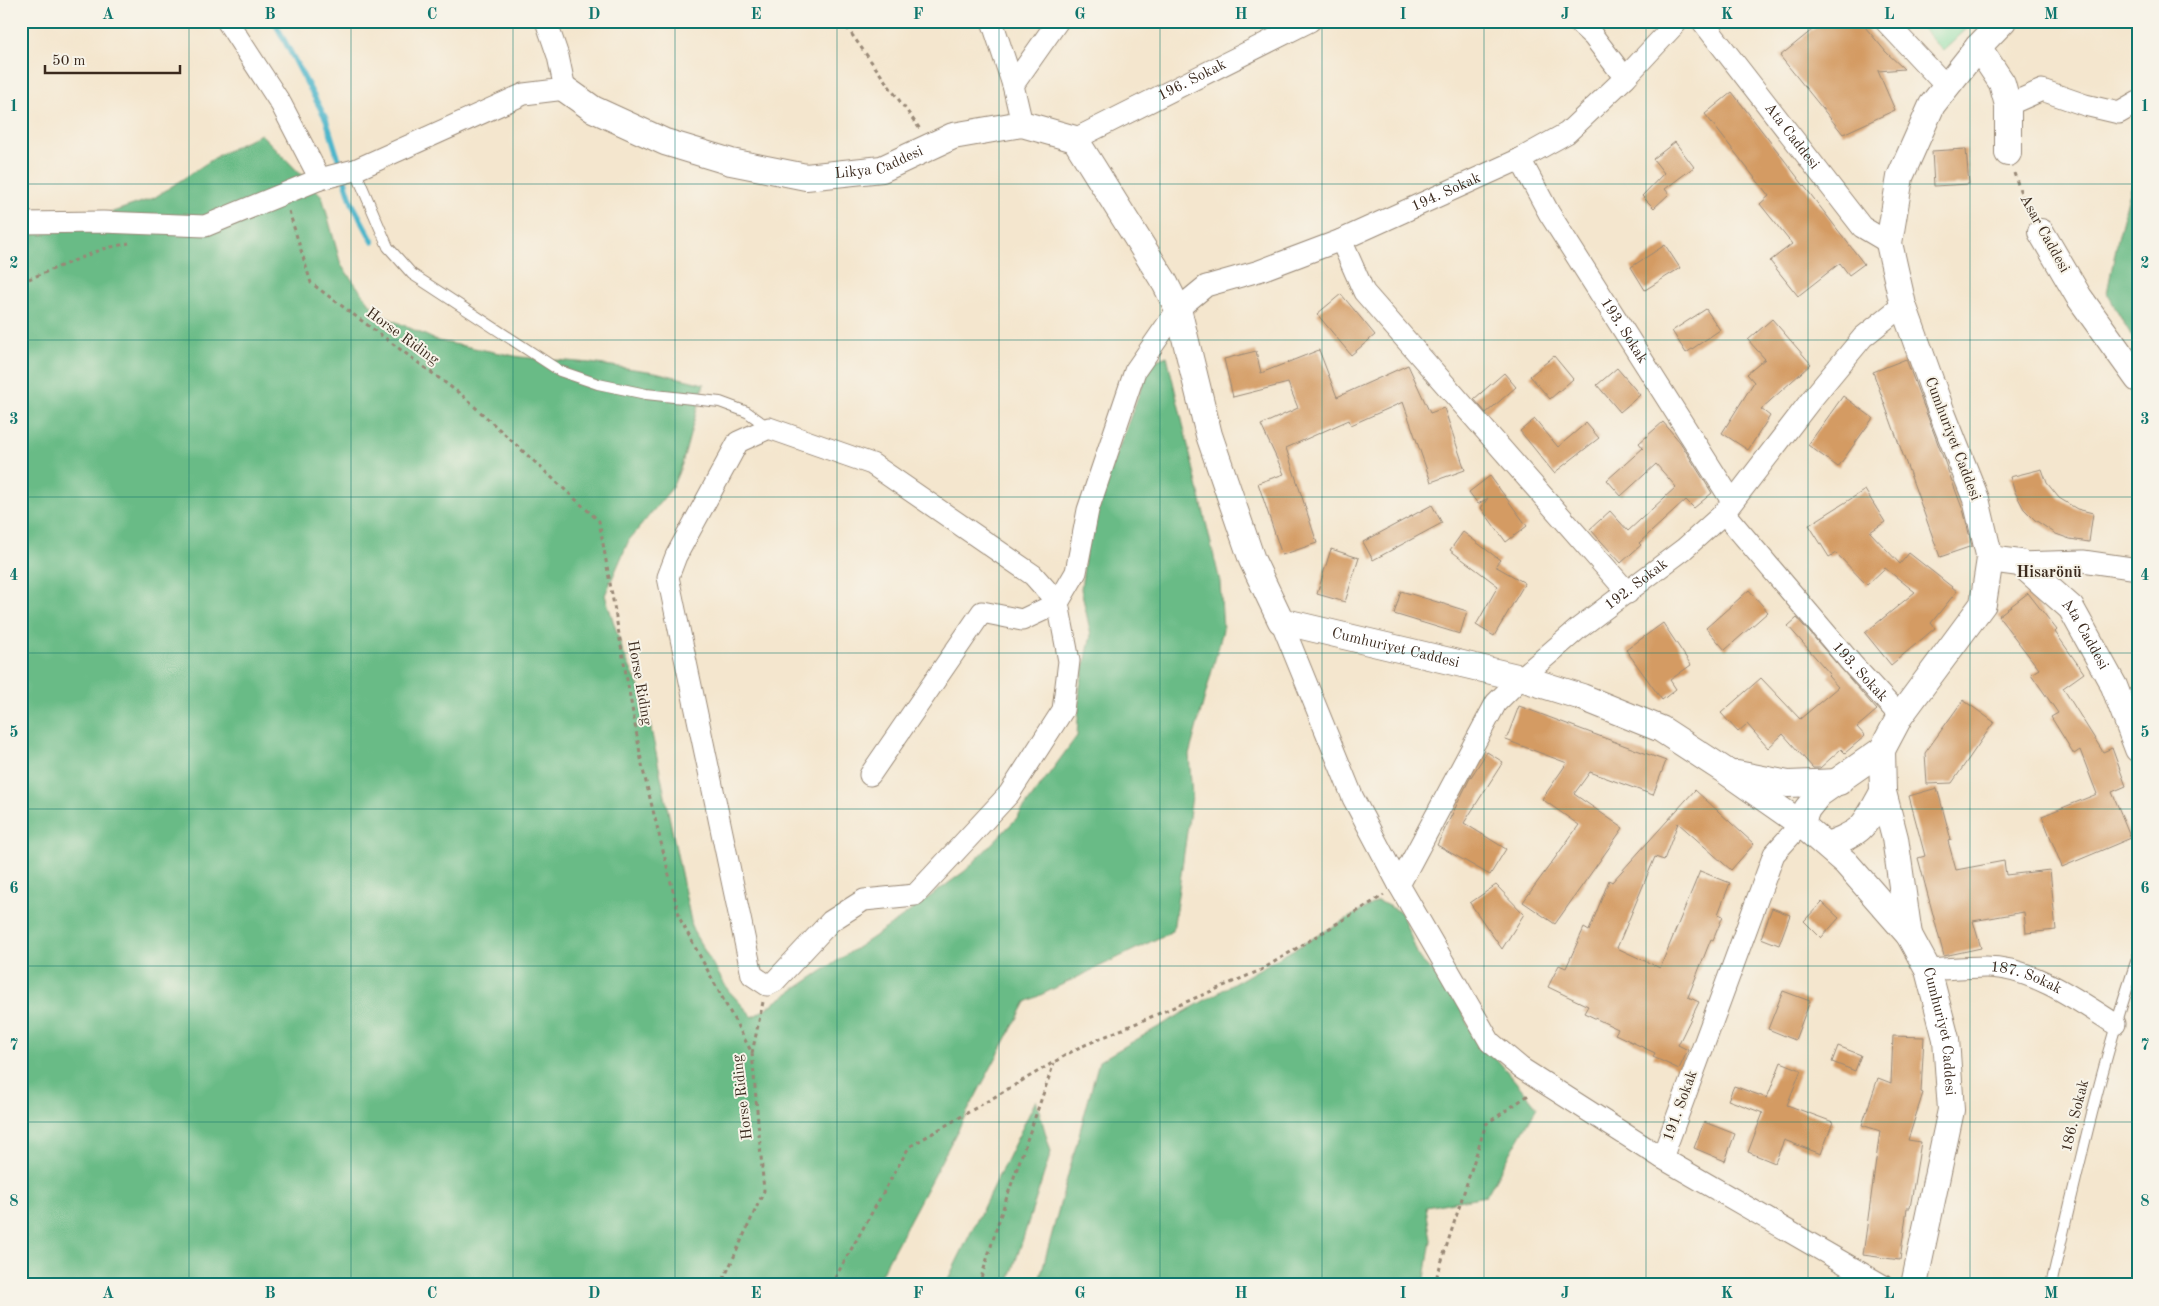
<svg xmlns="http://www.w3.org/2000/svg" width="2159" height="1306" font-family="'Old Standard TT',serif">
<rect width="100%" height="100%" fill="#f7f3e8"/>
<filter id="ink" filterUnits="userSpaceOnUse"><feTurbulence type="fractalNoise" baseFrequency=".02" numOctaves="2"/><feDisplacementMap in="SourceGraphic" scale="10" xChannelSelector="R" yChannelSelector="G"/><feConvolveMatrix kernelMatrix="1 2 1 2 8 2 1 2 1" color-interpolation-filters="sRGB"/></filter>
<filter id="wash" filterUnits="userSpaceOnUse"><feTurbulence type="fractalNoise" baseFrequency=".0096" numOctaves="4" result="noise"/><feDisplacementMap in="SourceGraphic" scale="20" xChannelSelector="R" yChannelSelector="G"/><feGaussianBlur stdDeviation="1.12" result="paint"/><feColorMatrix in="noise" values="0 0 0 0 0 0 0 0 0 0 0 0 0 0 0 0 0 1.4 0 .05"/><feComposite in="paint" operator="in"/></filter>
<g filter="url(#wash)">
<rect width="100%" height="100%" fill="#f4e6ce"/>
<path fill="#82dba0" stroke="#5e825f" d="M 1915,21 L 1975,21 L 1943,51 Z"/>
<path fill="#69bb86" stroke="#527252" d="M 261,134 L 322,196 L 341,265 L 377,313 L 438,341 L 520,357 L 590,363 L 655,372 L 704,384 L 682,464 L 672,488 L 629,540 L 605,595 L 623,652 L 645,700 L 693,931 L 728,990 L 753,1017 L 894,923 L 965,871 L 1016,819 L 1077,736 L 1080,687 L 1091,635 L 1081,589 L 1089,528 L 1151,362 L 1167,356 L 1220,582 L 1223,630 L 1189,755 L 1192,796 L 1173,931 L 1026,1002 L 875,1285 L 21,1285 L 21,234 L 77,224 L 154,198 L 219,155 Z
M 2138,162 L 2138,347 L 2107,293 L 2118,238 Z
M 1378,901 L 1401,912 L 1419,958 L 1456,996 L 1468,1025 L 1537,1107 L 1486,1196 L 1426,1207 L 1431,1240 L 1424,1285 L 1038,1285 L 1099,1061 Z
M 1036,1100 L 1051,1152 L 1008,1285 L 945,1285 Z"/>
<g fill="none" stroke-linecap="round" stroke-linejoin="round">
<path stroke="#4db6cb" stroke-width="5.5" d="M 274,21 L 326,119 L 352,203 L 373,242"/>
</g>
<g id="blocks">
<path fill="#d49b63" d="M 1823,21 L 1860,21 L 1886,52 L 1904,69 L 1878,71 L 1895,110 L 1843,134 L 1780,56 Z
M 1732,92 L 1864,264 L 1849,275 L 1840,263 L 1798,296 L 1770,261 L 1792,244 L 1760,204 L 1769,196 L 1705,114 Z
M 1675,142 L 1694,167 L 1665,189 L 1669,194 L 1654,208 L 1642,196 L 1664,173 L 1653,159 Z
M 1966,149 L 1969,184 L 1934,186 L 1932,151 Z
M 1665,245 L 1680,268 L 1645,290 L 1631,267 Z
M 1341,294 L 1375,335 L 1351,355 L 1317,314 Z
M 1706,309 L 1720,330 L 1686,353 L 1672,331 Z
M 1772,319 L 1811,364 L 1761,409 L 1770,416 L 1748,450 L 1722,433 L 1754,382 L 1747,374 L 1765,359 L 1748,340 Z
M 1319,350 L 1337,397 L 1408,365 L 1430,413 L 1444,408 L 1465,470 L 1431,482 L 1403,402 L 1351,425 L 1349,420 L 1286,448 L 1317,543 L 1282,555 L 1258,483 L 1284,474 L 1261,425 L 1298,408 L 1288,383 L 1233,397 L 1224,359 L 1256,351 L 1261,373 Z
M 1554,356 L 1573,379 L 1550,399 L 1530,376 Z
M 1906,359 L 1964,513 L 1972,546 L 1940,557 L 1873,372 Z
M 1617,368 L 1640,395 L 1620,412 L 1597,385 Z
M 1504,373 L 1516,387 L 1486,413 L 1474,399 Z
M 1843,396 L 1873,418 L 1838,467 L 1808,445 Z
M 1535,419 L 1558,447 L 1586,423 L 1599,438 L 1554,473 L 1520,431 Z
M 1663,422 L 1680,442 L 1712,493 L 1694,508 L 1686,500 L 1639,543 L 1641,545 L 1621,563 L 1590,529 L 1610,511 L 1628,531 L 1676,487 L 1656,464 L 1621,496 L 1607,480 L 1643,448 L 1639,443 Z
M 2042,469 L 2047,483 L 2059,498 L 2077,509 L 2093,513 L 2089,542 L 2070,539 L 2056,534 L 2035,520 L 2024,509 L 2015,492 L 2010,477 Z
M 1490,476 L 1527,526 L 1506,542 L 1481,508 L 1488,498 L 1478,504 L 1469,492 Z
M 1865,490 L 1885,522 L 1870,532 L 1900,564 L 1909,553 L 1957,591 L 1931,623 L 1935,628 L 1891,665 L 1865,633 L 1915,592 L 1885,568 L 1867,585 L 1836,553 L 1829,557 L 1809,525 Z
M 1432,505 L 1442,523 L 1373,560 L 1363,542 Z
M 1463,532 L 1500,560 L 1495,566 L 1525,583 L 1494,636 L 1476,625 L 1498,586 L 1450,550 Z
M 1331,549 L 1359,558 L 1345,602 L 1317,594 Z
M 1749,590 L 1768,612 L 1725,650 L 1706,628 Z
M 1401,591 L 1467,611 L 1460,634 L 1394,614 Z
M 2028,593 L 2057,630 L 2055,632 L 2084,673 L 2063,688 L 2103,752 L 2112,748 L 2126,786 L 2112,792 L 2131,838 L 2062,867 L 2042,816 L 2097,794 L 2080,750 L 2074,754 L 2051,717 L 2058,713 L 2031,674 L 2039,669 L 1998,616 Z
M 1797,618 L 1877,710 L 1857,727 L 1865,736 L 1845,753 L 1841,749 L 1820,768 L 1813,768 L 1783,734 L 1768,748 L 1747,724 L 1738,732 L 1721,713 L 1761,678 L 1800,719 L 1838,687 L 1828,676 L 1830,674 L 1788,626 Z
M 1663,623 L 1691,665 L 1670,680 L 1676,689 L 1662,700 L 1626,650 Z
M 1963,700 L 1994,722 L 1952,783 L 1927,784 L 1925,753 Z
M 1519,706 L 1666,761 L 1653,795 L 1590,772 L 1574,794 L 1623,828 L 1555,924 L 1523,902 L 1579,825 L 1542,799 L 1567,763 L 1506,740 Z
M 1487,752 L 1503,762 L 1464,823 L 1506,849 L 1490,875 L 1437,845 L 1469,780 Z
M 1937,788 L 1951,840 L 1948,841 L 1956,870 L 2004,861 L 2006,875 L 2050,870 L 2056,930 L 2026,933 L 2024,912 L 1973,921 L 1981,948 L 1944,956 L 1918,858 L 1925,856 L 1909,796 Z
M 1695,790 L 1754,844 L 1731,870 L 1678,823 L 1664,860 L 1655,857 L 1617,948 L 1660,968 L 1700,871 L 1730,883 L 1718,914 L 1723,916 L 1713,940 L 1711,939 L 1688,997 L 1699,1002 L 1678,1045 L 1688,1050 L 1679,1069 L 1653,1057 L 1655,1053 L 1615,1034 L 1618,1029 L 1584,1013 L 1588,1006 L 1548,987 L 1559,965 L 1566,968 L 1584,928 L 1589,931 L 1609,880 L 1612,882 Z
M 1496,885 L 1524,914 L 1502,949 L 1470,903 Z
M 1822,902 L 1839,918 L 1821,938 L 1804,921 Z
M 1772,908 L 1790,915 L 1779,945 L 1761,938 Z
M 1783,991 L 1810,1001 L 1795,1040 L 1768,1029 Z
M 1893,1036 L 1924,1037 L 1921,1092 L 1923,1093 L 1908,1140 L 1921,1142 L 1910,1208 L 1907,1208 L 1900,1260 L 1863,1255 L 1880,1131 L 1862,1125 L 1878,1078 L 1891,1083 Z
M 1838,1046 L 1861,1055 L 1855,1071 L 1832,1062 Z
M 1781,1062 L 1801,1070 L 1787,1105 L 1833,1122 L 1821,1154 L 1784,1140 L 1775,1163 L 1748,1152 L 1763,1113 L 1728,1100 L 1734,1086 L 1767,1098 Z
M 1704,1122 L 1735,1134 L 1725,1161 L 1694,1148 Z"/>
</g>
</g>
<g filter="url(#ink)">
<use href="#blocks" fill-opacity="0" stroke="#988876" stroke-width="1"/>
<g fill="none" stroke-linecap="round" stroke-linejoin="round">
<defs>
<path id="service" d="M 355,170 L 388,247 L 412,274 L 560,371 L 598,384 L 646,394 L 720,402 L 747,412 L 769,428
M 2051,1285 C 2077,1174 2101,1064 2138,956"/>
<g id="minor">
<path d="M 227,21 L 281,104 L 320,179 L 355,170 L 524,94 L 565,89 L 558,56 L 546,21"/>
<path d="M 992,21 L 1013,85 L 1022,124"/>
<path d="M 1577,21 L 1593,36 L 1625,78"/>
<path id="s1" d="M 1702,21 L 1862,227 L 1889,243"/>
<path d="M 1885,21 L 1947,87"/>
<path d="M 1013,85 L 1058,21"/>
<path d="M 2008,105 L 2042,90 L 2085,105 L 2119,113 L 2138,102"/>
<path id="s2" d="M 1075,139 L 1310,21"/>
<path id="s3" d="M 1520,159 L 1549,213 L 1732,501"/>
<path d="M 21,223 L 103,222 L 205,226 L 320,179"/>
<path d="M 1341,240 L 1364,292 L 1628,593"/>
<path d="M 769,428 L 872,464 L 1033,575 L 1058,603 L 1069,661 L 1063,710 L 1009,794 L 915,895 L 864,900 L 831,921 L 775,981 L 767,985 L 752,975 L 668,577 L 676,556 L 738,442 Z"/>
<path id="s4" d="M 1724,513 L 1852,664 L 1900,716"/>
<path d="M 2020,563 L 2083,561 L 2138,569"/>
<path d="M 1281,621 L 1353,798 L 1399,885 L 1490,1042 L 1521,1068 L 1662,1158"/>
<path id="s5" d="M 870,775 L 982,612 L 1022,620 L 1058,603 L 1076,572 L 1088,510 L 1135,371 L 1178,309 L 1206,286 L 1259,271 L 1341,240 L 1520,159 L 1567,133 L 1625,78 L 1678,21"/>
<path d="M 1801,824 L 1774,854 L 1662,1158 L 1882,1285"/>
<path id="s6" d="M 1399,885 L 1496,703 L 1521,678 L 1579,628 L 1684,549 L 1724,513 L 1811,400 L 1863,337 L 1903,305"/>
<path id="s7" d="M 1928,970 C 1947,969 1966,967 1986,967 C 2031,967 2078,1000 2115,1024"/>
</g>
<g id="tertiary">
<path d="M 1978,47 L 2002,83 L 2008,105 L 2008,153"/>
<path id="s8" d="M 565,89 L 593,109 L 665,142 L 731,162 L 806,177 L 882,169 L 953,136 L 1022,124 L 1075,139 L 1165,283 L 1178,309 L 1209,435 L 1252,560 L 1281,621 L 1521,678 L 1582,697 L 1661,729 L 1727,772 L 1801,824 L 1846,863 L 1909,935 L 1928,970 L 1946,1039 L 1951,1110 L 1914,1285"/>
<path d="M 2041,232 L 2079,297 L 2138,379"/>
<path id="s9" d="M 1990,559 L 2020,563 L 2071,608 L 2114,686 L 2138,749"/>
<path d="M 1882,750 L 1883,792 L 1895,838 L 1909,935"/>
<path d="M 1737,774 L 1788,784 L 1839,782"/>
<path d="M 1801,824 L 1807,809 L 1819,794 L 1882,750 L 1900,716 L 1983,604 L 1990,559 L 1976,499 L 1942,413 L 1903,305 L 1889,243 L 1900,177 L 1932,105 L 1978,47 L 2003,21"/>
<path d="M 1827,845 C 1865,831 1864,826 1883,792"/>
</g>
</defs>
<use href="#service" stroke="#988876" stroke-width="12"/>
<use href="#minor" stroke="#988876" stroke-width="23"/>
<use href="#tertiary" stroke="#988876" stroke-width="28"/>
<path stroke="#988876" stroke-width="3" stroke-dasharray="4 4" stroke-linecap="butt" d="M 842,21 L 920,129
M 2014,173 L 2024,202 L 2031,214
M 289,211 L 311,283 L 463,396 L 599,521 L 643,770 L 680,919 L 752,1053 L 764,1191 L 721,1285
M 21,282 L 103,249 L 129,243
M 752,1053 L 763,1002
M 826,1285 L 834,1279
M 831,1285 L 909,1147 L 1078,1048 L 1261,970 L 1384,895
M 979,1285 L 1001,1214 L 1054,1063
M 1434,1285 L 1486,1124 L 1530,1094"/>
<use href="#service" stroke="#fff" stroke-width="10"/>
<use href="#minor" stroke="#fff" stroke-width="21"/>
<use href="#tertiary" stroke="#fff" stroke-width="26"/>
</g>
</g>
<path fill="none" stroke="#0f766e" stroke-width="1" stroke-opacity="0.55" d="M 189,21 L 189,1285M 351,21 L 351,1285M 513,21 L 513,1285M 675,21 L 675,1285M 837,21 L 837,1285M 999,21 L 999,1285M 1160,21 L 1160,1285M 1322,21 L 1322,1285M 1484,21 L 1484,1285M 1646,21 L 1646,1285M 1808,21 L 1808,1285M 1970,21 L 1970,1285M 21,184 L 2138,184M 21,340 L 2138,340M 21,497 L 2138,497M 21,653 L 2138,653M 21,809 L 2138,809M 21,966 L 2138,966M 21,1122 L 2138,1122"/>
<g text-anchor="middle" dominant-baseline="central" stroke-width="4" stroke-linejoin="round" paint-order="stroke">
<g font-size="15" fill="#3b2a1e" stroke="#f7f3e8">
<text stroke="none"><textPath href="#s2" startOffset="131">196. Sokak</textPath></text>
<text stroke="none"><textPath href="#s1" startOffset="146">Ata Caddesi</textPath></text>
<text stroke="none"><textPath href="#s8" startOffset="334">Likya Caddesi</textPath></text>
<text stroke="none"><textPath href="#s5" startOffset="894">194. Sokak</textPath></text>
<text transform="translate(2044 234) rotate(61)">Asar Caddesi</text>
<text stroke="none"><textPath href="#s3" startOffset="201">193. Sokak</textPath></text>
<text transform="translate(402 337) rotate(36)">Horse Riding</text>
<text transform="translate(1952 439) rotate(69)">Cumhuriyet Caddesi</text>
<text stroke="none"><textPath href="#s6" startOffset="390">192. Sokak</textPath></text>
<text stroke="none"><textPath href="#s9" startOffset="128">Ata Caddesi</textPath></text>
<text stroke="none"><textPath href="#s8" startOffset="1185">Cumhuriyet Caddesi</textPath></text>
<text stroke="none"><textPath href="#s4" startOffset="209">193. Sokak</textPath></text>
<text transform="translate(639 683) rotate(80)">Horse Riding</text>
<text stroke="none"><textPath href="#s7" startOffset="100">187. Sokak</textPath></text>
<text stroke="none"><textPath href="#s8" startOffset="1890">Cumhuriyet Caddesi</textPath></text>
<text transform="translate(743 1097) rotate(-97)">Horse Riding</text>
<text transform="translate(1681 1106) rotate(-70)">191. Sokak</text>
<text transform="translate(2076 1116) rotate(-76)">186. Sokak</text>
</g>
<g font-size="16" font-weight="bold" fill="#3b2a1e" stroke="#f7f3e8">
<text x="2049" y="573">Hisarönü</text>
</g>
</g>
<rect width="2159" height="1306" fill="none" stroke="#f7f3e8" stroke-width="55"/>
<path d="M45 65v8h135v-8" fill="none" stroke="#3b2a1e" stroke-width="2.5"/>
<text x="52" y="65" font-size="15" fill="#3b2a1e" stroke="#f7f3e8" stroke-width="4" paint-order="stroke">50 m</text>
<rect x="28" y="28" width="2104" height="1250" fill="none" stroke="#0f766e" stroke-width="2"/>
<g font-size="16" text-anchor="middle" font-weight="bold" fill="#0f766e">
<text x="108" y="19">A</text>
<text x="270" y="19">B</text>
<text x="432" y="19">C</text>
<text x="594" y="19">D</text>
<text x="756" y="19">E</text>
<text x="918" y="19">F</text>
<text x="1080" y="19">G</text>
<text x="1241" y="19">H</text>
<text x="1403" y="19">I</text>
<text x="1565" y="19">J</text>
<text x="1727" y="19">K</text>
<text x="1889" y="19">L</text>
<text x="2051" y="19">M</text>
<text x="14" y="111">1</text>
<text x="2145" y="111">1</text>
<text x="14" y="268">2</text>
<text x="2145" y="268">2</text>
<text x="14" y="424">3</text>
<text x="2145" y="424">3</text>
<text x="14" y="580">4</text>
<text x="2145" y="580">4</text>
<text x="14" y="737">5</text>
<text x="2145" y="737">5</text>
<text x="14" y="893">6</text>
<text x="2145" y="893">6</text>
<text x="14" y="1050">7</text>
<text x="2145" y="1050">7</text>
<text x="14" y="1206">8</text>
<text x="2145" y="1206">8</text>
<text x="108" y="1298">A</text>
<text x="270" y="1298">B</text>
<text x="432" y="1298">C</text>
<text x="594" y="1298">D</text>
<text x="756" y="1298">E</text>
<text x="918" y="1298">F</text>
<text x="1080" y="1298">G</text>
<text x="1241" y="1298">H</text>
<text x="1403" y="1298">I</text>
<text x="1565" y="1298">J</text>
<text x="1727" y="1298">K</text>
<text x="1889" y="1298">L</text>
<text x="2051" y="1298">M</text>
</g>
</svg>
